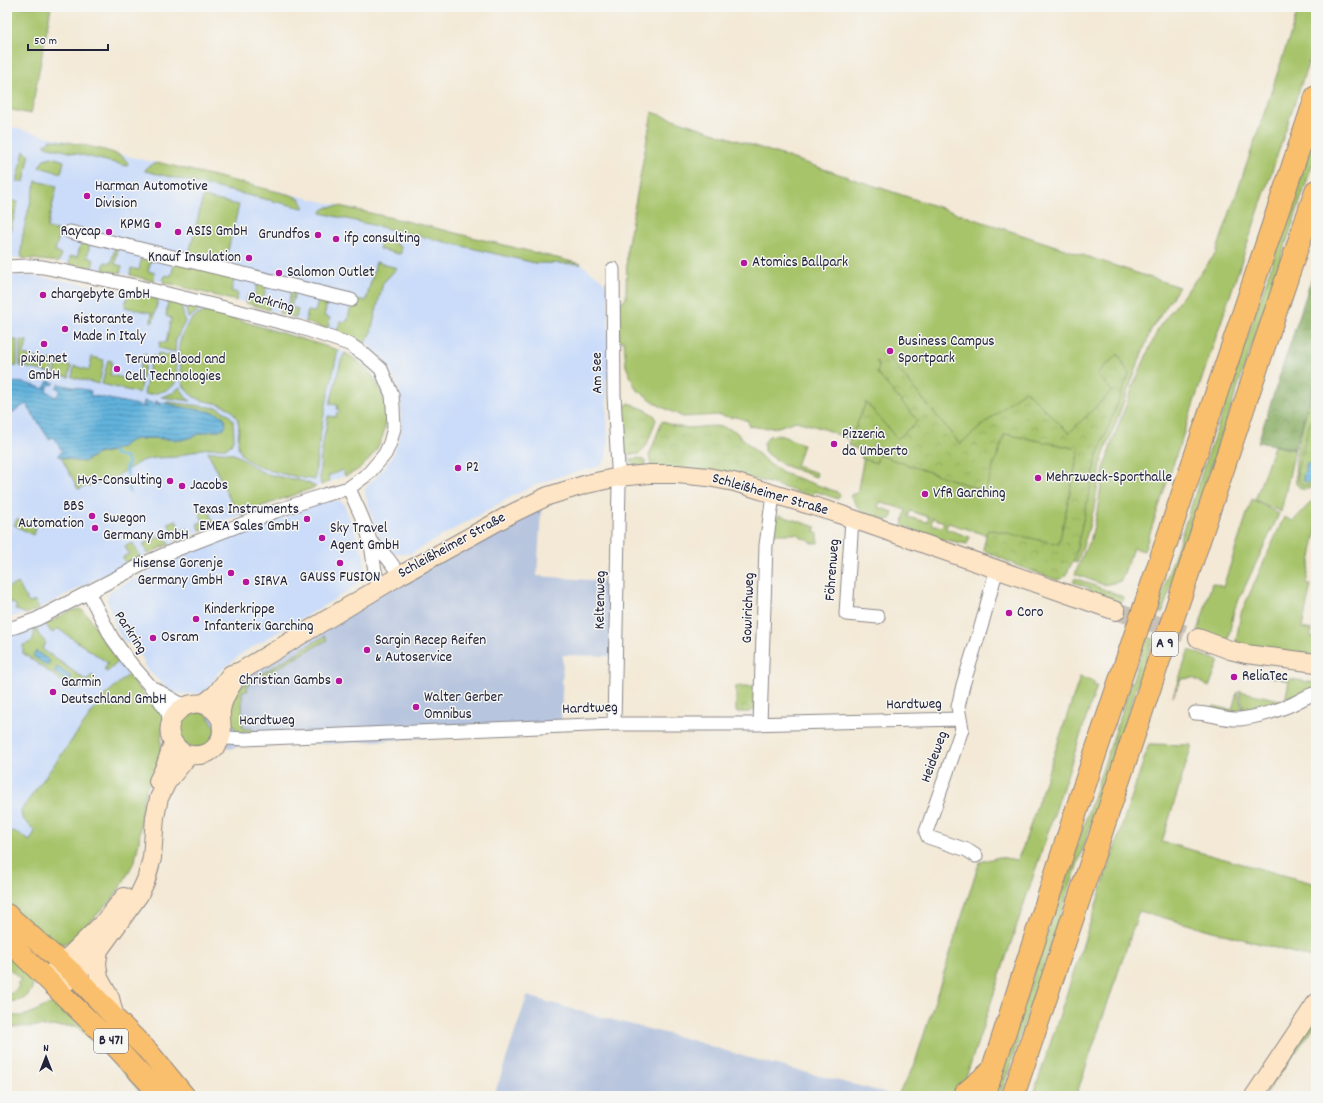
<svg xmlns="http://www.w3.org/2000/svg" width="1323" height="1103" font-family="Dekko,sans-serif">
<defs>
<pattern id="forest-crowns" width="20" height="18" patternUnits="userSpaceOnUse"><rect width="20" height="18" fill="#85aa5f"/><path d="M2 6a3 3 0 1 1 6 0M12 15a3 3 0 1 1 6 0" fill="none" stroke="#6c8a50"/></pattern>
<pattern id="wetland-marsh" width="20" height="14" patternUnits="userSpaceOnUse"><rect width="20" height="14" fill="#a7c46b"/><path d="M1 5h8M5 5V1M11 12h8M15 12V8" fill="none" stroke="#8fa85e"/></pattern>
<pattern id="park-crowns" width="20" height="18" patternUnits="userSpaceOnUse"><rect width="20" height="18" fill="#a7c46b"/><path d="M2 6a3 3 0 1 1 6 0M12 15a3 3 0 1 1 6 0" fill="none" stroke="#8fa85e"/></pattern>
<pattern id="water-rules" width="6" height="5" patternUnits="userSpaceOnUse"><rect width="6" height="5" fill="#62b3dd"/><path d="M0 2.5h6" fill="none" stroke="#5091b4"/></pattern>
</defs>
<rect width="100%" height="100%" fill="#f6f6f2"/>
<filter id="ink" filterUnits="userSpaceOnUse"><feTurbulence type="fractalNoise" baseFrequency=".025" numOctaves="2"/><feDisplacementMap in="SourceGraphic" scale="8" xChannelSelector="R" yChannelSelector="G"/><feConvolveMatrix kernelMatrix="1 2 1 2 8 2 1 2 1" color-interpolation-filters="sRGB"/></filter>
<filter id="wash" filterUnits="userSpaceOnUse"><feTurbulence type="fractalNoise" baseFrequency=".012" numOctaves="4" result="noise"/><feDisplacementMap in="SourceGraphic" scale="16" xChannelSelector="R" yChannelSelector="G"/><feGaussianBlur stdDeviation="0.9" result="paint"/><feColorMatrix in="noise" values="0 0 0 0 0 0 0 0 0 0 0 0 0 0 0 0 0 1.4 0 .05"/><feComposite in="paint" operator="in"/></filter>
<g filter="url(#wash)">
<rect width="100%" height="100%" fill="#f3e9d6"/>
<path fill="#cadcf9" d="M 7,126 L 115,153 L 423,225 L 581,264 L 600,278 L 608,287 L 609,378 L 606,379 L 608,444 L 606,459 L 600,466 L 558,477 L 535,485 L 509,498 L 410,554 L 393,553 L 384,543 L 377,532 L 365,494 L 365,488 L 377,476 L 387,464 L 393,455 L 401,432 L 401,398 L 395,380 L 388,366 L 379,356 L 365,343 L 351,337 L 246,303 L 163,282 L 103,270 L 59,262 L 22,258 L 7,258 Z
M 7,275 L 32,276 L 79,283 L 185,305 L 276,330 L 347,353 L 361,362 L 371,373 L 378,383 L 386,408 L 386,421 L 383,435 L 372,456 L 360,469 L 353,473 L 215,525 L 148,554 L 100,577 L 39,609 L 26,614 L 7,618 Z
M 339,500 L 344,504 L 352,524 L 364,556 L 365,570 L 360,581 L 348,591 L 323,606 L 244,652 L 218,673 L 209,688 L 201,693 L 182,694 L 176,693 L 172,690 L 169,690 L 153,675 L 144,665 L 144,660 L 130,644 L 127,643 L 121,637 L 116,628 L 108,603 L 107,599 L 109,593 L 114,589 L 174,559 L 232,536 L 321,503 Z
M 77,609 L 82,610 L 89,617 L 128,675 L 104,696 L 21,810 L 22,818 L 35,831 L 30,841 L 14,831 L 7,832 L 7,635 L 19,634 L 31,630 L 46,624 L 66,613 Z"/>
<path fill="#b7c5de" d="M 540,497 L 541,511 L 537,576 L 615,582 L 613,656 L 563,655 L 561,729 L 330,744 L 305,743 L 245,745 L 230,749 L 197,730 L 241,670 Z
M 527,996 L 597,1016 L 688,1039 L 749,1058 L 887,1093 L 884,1096 L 494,1096 Z"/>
<path fill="#a7c46b" stroke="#647353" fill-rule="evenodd" d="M 7,7 L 51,7 L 31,114 L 7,109 Z
M 1299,7 L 1316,7 L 1316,40 L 1144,551 L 1133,548 L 1121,581 L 1104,585 L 1075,574 L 1086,547 L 1090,542 L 1096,517 L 1104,469 L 1112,442 L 1136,379 L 1159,327 L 1216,253 L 1267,105 Z
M 652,112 L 1179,287 L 1151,330 L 1102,459 L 1094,508 L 1087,534 L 1077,563 L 948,523 L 946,529 L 970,537 L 967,544 L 936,538 L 902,526 L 906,510 L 880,502 L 878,507 L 893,512 L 891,519 L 886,520 L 862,512 L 850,496 L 852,494 L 857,494 L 866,446 L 821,428 L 796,421 L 778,427 L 763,428 L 749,426 L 748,421 L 733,416 L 732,418 L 720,415 L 683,417 L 660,406 L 636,389 L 626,366 L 624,341 L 619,341 L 618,304 L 626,299 L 627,248 ZM 910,511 L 929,517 L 927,522 L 908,517 ZM 932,518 L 944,522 L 942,527 L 931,524 Z
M 1316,132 L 1316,154 L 1162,613 L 1156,611 Z
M 51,140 C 65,141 115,150 124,158 C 126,160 127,162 128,164 L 127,166 L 45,146 L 45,144 Z
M 24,151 L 29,155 L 29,158 L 24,182 L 17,181 Z
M 52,157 L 64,161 L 61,173 L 39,167 L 44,159 Z
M 161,163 L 291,195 L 300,199 L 304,206 L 303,208 L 145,171 L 146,168 L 153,164 Z
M 36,181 L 57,186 L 47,228 L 60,231 L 55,252 L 61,254 L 59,262 L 22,258 C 18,242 32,199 36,181 Z
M 203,197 L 239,205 L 224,267 L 188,258 Z
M 7,200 L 18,202 L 8,240 L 8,255 L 7,257 L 7,220 L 10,207 L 7,206 Z
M 339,206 L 423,225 L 581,264 L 535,263 L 321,213 L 322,210 L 328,207 Z
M 382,236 L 401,247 L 401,253 L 399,254 L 379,249 Z
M 83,237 L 91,239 L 87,257 L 94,259 L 92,268 L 69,264 L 70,256 L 77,257 Z
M 116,244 L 119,245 L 115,264 L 122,266 L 120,273 L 103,270 L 105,262 L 111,263 Z
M 143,251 L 153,253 L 148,271 L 155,273 L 153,281 L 130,275 L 131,268 L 139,270 Z
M 176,258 L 236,273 L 231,291 L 238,293 L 236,301 L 163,282 L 165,275 L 171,276 Z
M 376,262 L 397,268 L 383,283 L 370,336 L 365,343 L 337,332 L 340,321 L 347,322 L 353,298 L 366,301 Z
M 259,279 L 268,281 L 263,300 L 270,302 L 269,310 L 246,303 L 248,295 L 254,297 Z
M 292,287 L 296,288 L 291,307 L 298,309 L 296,318 L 279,313 L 281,304 L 288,305 Z
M 128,292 L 158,299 L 153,322 L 151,322 L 152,313 L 125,307 Z
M 320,293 L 329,296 L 324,316 L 330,318 L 328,329 L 305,322 L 308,311 L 315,312 Z
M 168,301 L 181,304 L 185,322 L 176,339 L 175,352 L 159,348 L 160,342 L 166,343 L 171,318 L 166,316 Z
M 185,305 L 202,309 L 188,318 Z
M 209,311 L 338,350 C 329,393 317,436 315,480 C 296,476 237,470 238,443 C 238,430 242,422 232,411 C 223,401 204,404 193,396 C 188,393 184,387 182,382 C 182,379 182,375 182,373 C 180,362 177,353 180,342 C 181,337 187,324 190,321 C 195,315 202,313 209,311 Z
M 7,340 L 17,340 L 17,366 L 7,367 Z
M 20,340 L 27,341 L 24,355 L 55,362 L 52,373 L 20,366 Z
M 158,353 L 174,357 C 178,375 181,387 160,392 C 154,394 150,395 144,394 L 152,356 L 157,357 Z
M 345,353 C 385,373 400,423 370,458 C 363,467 356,472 345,476 L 343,470 L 328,476 L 330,481 L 321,485 C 317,464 325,436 328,416 L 336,417 L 337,412 L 339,413 L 340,410 L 337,409 L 338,405 L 330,404 L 341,361 Z
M 143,354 L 147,355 L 139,393 L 102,384 L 108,360 L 112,361 L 110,375 L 137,381 Z
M 92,357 L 104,360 L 99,384 L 72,377 L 74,366 L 89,370 Z
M 57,363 L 71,366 L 69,377 L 55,374 Z
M 1314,385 L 1316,386 L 1316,486 C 1306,490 1303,492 1296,484 C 1292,452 1306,416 1314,385 Z
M 180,387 L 186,398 L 191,401 L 161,397 L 173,393 Z
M 167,402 L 218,408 L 228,414 L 233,420 L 234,438 L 230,446 L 226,448 L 211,448 L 201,449 L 176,457 L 154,458 L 141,461 L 116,477 L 78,489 L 61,457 L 76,461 L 84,462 L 97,454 L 113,451 L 132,440 L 150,438 L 182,440 L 206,432 L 218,431 L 226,421 L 224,417 L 221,415 L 167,404 Z
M 780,435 L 803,444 L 796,466 L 817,473 L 816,477 L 783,465 L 764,451 L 764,443 L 769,436 Z
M 1274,446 L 1295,450 L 1281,512 L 1255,500 Z
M 208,452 C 217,452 228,451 236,455 C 248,461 254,470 268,474 C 284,479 302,478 316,487 L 240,514 L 230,500 Z
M 639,458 L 645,461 L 645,466 C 638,467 633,465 629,459 Z
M 1316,497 L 1316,532 L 1306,584 L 1311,585 L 1302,628 L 1312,630 L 1311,637 L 1316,638 L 1316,657 L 1238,645 L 1236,641 L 1241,613 L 1284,517 L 1293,521 Z
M 1252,499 L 1279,514 L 1234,610 L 1228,640 L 1198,631 L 1212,583 L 1223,587 Z
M 207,508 L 215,525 L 201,531 L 197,524 L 203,521 L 199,511 Z
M 779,515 L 816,527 L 814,532 L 818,534 L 818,543 L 812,543 L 808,539 L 800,538 L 799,534 L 774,534 L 775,520 Z
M 17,519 L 36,529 L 33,535 L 14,525 Z
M 176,520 L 180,531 L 187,528 L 190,535 L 177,541 L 168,523 Z
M 164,535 L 169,544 L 148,554 L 143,544 Z
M 133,543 L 140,557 L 126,564 L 123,557 L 129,554 L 125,546 Z
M 1075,578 L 1123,597 L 1120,607 L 1092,595 L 1089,588 L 1073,582 Z
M 18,583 L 28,602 L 30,603 L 35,601 L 39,609 L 26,614 L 15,609 L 17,606 L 7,600 L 7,588 Z
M 77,609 L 82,610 L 89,617 L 118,660 L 116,664 L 107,672 L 104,670 L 108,663 L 57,628 L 53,633 L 50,631 L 46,624 L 66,613 Z
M 36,628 L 38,634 L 46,643 L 42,649 L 87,681 L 92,675 L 97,680 C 91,684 79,690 71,688 L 23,653 L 23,645 C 31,644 35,639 34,630 Z
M 325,636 L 327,640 L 249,684 L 247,687 L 248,691 L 242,691 L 243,728 L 253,729 L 253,732 L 242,733 L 237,731 L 231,722 L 230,704 L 240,687 Z
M 1147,637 L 1153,639 L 1000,1096 L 993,1096 Z
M 1189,650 L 1219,661 L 1209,687 L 1193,678 L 1181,679 L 1173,696 Z
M 1258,674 L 1316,683 L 1316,691 L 1295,699 L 1246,715 L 1239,691 L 1285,701 L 1289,681 Z
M 128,675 L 160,713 L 164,716 L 162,730 L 161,743 L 162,748 L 156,773 L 147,787 L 142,805 L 139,842 L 135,860 L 125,879 L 112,900 L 71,940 L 63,944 L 54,943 L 49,940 L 7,908 L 7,832 L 14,831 L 30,841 L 35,831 L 22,818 L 21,810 L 104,696 Z
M 1080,677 L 1095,682 L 1093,685 L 1097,686 L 962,1089 L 959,1096 L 897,1096 L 914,1066 L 977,869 L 980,862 L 999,857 L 1017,860 L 1023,847 Z
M 1237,692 L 1245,716 L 1212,711 L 1214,706 L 1232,710 Z
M 188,712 L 206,713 L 216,729 L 208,745 L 195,748 L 184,744 L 178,733 L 179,721 Z
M 1149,744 L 1192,745 L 1162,842 L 1316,884 L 1316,959 L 1139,911 L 1076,1096 L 1033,1096 Z
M 7,951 C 12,956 30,974 32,979 C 33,981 33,986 32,988 C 28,1000 18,1002 7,1001 L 7,994 L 9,992 L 11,994 L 19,986 L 17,984 L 21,979 L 7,967 Z
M 54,1003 L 60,1004 L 150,1096 L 143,1096 C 122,1070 102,1048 76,1026 L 7,1027 L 7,1014 C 28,1021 35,1008 54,1003 Z
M 1316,1017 L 1316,1024 L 1264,1096 Z"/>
<path fill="url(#forest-crowns)" stroke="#54664d" d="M 1316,265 L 1316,384 L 1314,384 L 1295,449 L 1258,442 Z"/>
<path fill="url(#wetland-marsh)" stroke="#647353" d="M 1316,414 L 1316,482 C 1304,490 1297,485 1297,471 L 1310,423 Z"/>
<path fill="url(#park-crowns)" stroke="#647353" d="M 884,352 L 960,444 L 1025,390 L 1069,433 L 1112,391 L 1096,374 L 1118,354 L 1129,374 L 1097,456 L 1075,557 L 1067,573 L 1063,578 L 1057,580 L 1018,566 L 983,550 L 987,531 L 992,530 L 1059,544 L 1079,449 L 1005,434 L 985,491 L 879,455 L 876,463 L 861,458 L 863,452 L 848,445 L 866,402 L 897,439 L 918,421 L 877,373 L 879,366 L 876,360 Z
M 629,403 L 646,410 L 655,416 L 656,420 C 652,429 647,451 638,454 C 634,455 629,454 625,454 L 622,449 L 622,412 L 623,408 Z
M 662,421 C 668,424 673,426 680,427 C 701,430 713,421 735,431 L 768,463 L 783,473 L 837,492 L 840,495 L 838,499 L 814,491 L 813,497 L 766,482 L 745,477 L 651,466 L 649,456 Z
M 736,686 L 756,686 L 755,709 L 750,712 L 736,712 Z"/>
<path fill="url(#water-rules)" stroke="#426a8c" d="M 48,381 L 55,383 L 53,385 L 50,384 L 46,390 L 55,397 L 61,391 L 56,387 L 59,384 L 91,391 L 90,395 L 147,407 L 147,406 L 143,405 L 144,401 L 161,405 L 161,404 L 155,402 L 155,401 C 166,403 176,406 187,408 C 199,410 214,410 224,417 L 226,425 L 224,429 L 206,432 L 182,440 L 150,438 L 132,440 L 120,448 L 97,454 L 84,462 L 76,461 L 61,457 L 58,455 L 62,451 L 53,437 L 49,439 L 26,404 L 7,416 L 7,383 C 20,381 31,384 44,389 Z
M 1308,463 L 1316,467 L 1316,477 L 1308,483 L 1303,480 L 1303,475 Z
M 36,651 L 50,661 L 47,666 L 33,656 Z
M 57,667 L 72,677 L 68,682 L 54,672 Z"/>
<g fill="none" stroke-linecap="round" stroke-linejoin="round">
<path stroke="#62b3dd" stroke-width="3" d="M 113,451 L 114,453 L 119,456 L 125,457 L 129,463 L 126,467 C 129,475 127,483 130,492"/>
</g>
</g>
<g filter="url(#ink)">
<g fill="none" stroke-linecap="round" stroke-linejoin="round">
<path stroke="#c9c1b7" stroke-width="18" stroke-dasharray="18 9" stroke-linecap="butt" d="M 1116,611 L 1198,638"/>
<defs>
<path id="street" d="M 70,232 L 351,300
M 7,267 L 28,266 L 43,267 L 135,286 L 237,311 L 299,327 L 349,344 L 364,354 L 381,369 L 392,395 L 393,406 L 394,428 L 390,443 L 385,454 L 369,473 L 349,488 L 324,495 L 276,511 L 175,550 L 145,563 L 37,619 L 15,627 L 7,628
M 613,269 L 614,395 L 619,485 L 614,724
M 349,488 C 356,506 366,522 370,541 C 374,556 373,573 380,587
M 852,519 L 846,614 L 878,617
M 371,542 C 382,551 393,563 399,576
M 88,592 L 112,638 L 131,664 L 151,687 L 168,713 L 170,725
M 155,689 L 179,703 L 187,705
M 1195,713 C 1211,713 1224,720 1240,719 C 1256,717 1273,712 1288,706 C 1298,702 1306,696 1316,693
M 760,724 L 766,545 L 772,503 L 775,494
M 222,736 L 227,738 L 245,739 L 614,724 L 750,724 L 960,719
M 976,856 L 967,850 L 928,837 L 926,832 L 962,729 L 958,707 L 963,685 L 981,627 L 994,579 L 1000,570"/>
<path id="secondary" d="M 1198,638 L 1230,650 L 1246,654 L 1316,663
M 201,704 L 207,701 L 216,694 L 231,674 L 241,671 L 399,576 L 511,514 L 548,496 L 587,484 L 619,477 L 649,474 L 677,474 L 708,477 L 734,482 L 836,513 L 1116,611
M 221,720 C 201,682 152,718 176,746 C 180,751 186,755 192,755 C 202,756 210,754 216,746 C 226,735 220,724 221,711 C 222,701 227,692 233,683
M 158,781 L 165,767 L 173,743
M 99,950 L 97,963 L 99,978 L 110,998 L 115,1018
M 47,978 L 104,922 L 124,897
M 58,989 L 85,966 L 99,950 L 139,895 L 146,880 L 152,858 L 155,817 L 159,798 L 167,782 L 189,755
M 1254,1096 L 1316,1003"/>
<path id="primary" d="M 7,914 L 74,974 L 115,1018 L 148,1051 L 185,1096
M 7,940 L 111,1042 L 161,1096"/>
<path id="highway" d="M 965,1096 L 966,1093 L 992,1071
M 984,1096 L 1084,787 L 1316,97
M 1013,1096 L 1316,191"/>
</defs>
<use href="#street" stroke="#8a8688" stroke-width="15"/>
<use href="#secondary" stroke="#8a8688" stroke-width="20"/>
<use href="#primary" stroke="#8a8688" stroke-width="22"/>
<use href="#highway" stroke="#8a8688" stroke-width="24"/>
<use href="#street" stroke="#fff" stroke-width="13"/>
<use href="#secondary" stroke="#fde5c5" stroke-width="18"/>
<use href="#primary" stroke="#f9bf6d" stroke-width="20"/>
<use href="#highway" stroke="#f9bf6d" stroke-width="22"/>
</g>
</g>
<g fill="#b5179e" stroke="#f6f6f2" stroke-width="1.5">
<circle cx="87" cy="196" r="4"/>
<circle cx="158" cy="225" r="4"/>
<circle cx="109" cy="232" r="4"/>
<circle cx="178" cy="232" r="4"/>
<circle cx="318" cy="235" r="4"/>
<circle cx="336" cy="239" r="4"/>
<circle cx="249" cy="258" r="4"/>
<circle cx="744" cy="263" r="4"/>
<circle cx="279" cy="273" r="4"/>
<circle cx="43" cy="295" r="4"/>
<circle cx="65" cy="329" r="4"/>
<circle cx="44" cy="344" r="4"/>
<circle cx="890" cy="351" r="4"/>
<circle cx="117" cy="369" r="4"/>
<circle cx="834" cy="444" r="4"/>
<circle cx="458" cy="468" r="4"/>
<circle cx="1038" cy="478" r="4"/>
<circle cx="170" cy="481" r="4"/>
<circle cx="182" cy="486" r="4"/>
<circle cx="925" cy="494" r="4"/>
<circle cx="92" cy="516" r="4"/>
<circle cx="307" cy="519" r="4"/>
<circle cx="95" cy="528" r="4"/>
<circle cx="322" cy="538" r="4"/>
<circle cx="340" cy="563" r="4"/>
<circle cx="231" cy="573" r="4"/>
<circle cx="246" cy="582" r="4"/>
<circle cx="1009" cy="613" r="4"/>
<circle cx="196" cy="619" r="4"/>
<circle cx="153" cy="638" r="4"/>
<circle cx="367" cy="650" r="4"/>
<circle cx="1234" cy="677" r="4"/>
<circle cx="339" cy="681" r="4"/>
<circle cx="53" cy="692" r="4"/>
<circle cx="416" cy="707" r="4"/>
</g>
<g text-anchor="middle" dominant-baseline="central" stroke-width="3" stroke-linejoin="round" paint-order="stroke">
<g fill="#f6f6f2" stroke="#626272" stroke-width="1">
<rect x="1152" y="632" width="26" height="24" rx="3"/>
<rect x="94" y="1029" width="34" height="24" rx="3"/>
</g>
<g font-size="14" font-weight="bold" fill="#22223b">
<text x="1165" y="644">A 9</text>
<text x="111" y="1041">B 471</text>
</g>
<g font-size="15" fill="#22223b" stroke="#f6f6f2" text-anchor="start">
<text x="95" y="187">Harman Automotive<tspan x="95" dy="17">Division</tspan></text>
<text x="150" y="225" text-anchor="end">KPMG</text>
<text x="101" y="232" text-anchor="end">Raycap</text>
<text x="186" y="232">ASIS GmbH</text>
<text x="310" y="235" text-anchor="end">Grundfos</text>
<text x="344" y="239">ifp consulting</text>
<text x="241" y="258" text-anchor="end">Knauf Insulation</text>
<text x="752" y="263">Atomics Ballpark</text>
<text x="287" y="273">Salomon Outlet</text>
<text x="51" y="295">chargebyte GmbH</text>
<text x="73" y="320">Ristorante<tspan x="73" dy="17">Made in Italy</tspan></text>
<text x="898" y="342">Business Campus<tspan x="898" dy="17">Sportpark</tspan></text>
<text x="44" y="359" text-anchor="middle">pixip.net<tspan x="44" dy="17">GmbH</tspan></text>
<text x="125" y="360">Terumo Blood and<tspan x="125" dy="17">Cell Technologies</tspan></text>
<text x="842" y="435">Pizzeria<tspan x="842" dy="17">da Umberto</tspan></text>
<text x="466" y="468">P2</text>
<text x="1046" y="478">Mehrzweck-Sporthalle</text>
<text x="162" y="481" text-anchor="end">HvS-Consulting</text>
<text x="190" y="486">Jacobs</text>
<text x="933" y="494">VfR Garching</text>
<text x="84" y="507" text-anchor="end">BBS<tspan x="84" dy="17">Automation</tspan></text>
<text x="299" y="510" text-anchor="end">Texas Instruments<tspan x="299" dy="17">EMEA Sales GmbH</tspan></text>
<text x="103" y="519">Swegon<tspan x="103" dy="17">Germany GmbH</tspan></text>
<text x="330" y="529">Sky Travel<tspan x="330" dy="17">Agent GmbH</tspan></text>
<text x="223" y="564" text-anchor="end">Hisense Gorenje<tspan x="223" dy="17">Germany GmbH</tspan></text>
<text x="340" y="578" text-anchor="middle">GAUSS FUSION</text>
<text x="254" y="582">SIRVA</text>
<text x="204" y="610">Kinderkrippe<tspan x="204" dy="17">Infanterix Garching</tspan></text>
<text x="1017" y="613">Coro</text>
<text x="161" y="638">Osram</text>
<text x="375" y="641">Sargin Recep Reifen<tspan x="375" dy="17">&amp; Autoservice</tspan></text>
<text x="1242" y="677">ReliaTec</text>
<text x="331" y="681" text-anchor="end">Christian Gambs</text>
<text x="61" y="683">Garmin<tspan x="61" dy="17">Deutschland GmbH</tspan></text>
<text x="424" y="698">Walter Gerber<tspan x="424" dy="17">Omnibus</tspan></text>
</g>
<g font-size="15" fill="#22223b" stroke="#f6f6f2">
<text transform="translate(271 303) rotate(15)">Parkring</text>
<text transform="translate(598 373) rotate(-91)">Am See</text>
<text transform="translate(770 495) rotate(16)">Schleißheimer Straße</text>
<text transform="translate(452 546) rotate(-29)">Schleißheimer Straße</text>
<text transform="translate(833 570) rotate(-86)">Föhrenweg</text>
<text transform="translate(601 600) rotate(-89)">Keltenweg</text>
<text transform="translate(749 608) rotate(-88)">Gowirichweg</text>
<text transform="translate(130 633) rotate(57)">Parkring</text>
<text transform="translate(914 705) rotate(-1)">Hardtweg</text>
<text transform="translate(590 709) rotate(-2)">Hardtweg</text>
<text transform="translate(267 721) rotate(-1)">Hardtweg</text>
<text transform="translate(935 757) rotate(-70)">Heideweg</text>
</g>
</g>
<rect width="1323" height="1103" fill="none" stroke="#f6f6f2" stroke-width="24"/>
<g transform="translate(46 1057)" stroke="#f6f6f2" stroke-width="3" paint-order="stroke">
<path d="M0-3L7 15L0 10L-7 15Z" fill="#22223b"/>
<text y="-6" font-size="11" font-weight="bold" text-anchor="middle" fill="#22223b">N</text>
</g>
<path d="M28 44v6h80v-6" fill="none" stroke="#22223b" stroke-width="2"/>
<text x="34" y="44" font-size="12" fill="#22223b" stroke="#f6f6f2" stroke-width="3" paint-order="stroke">50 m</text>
</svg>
